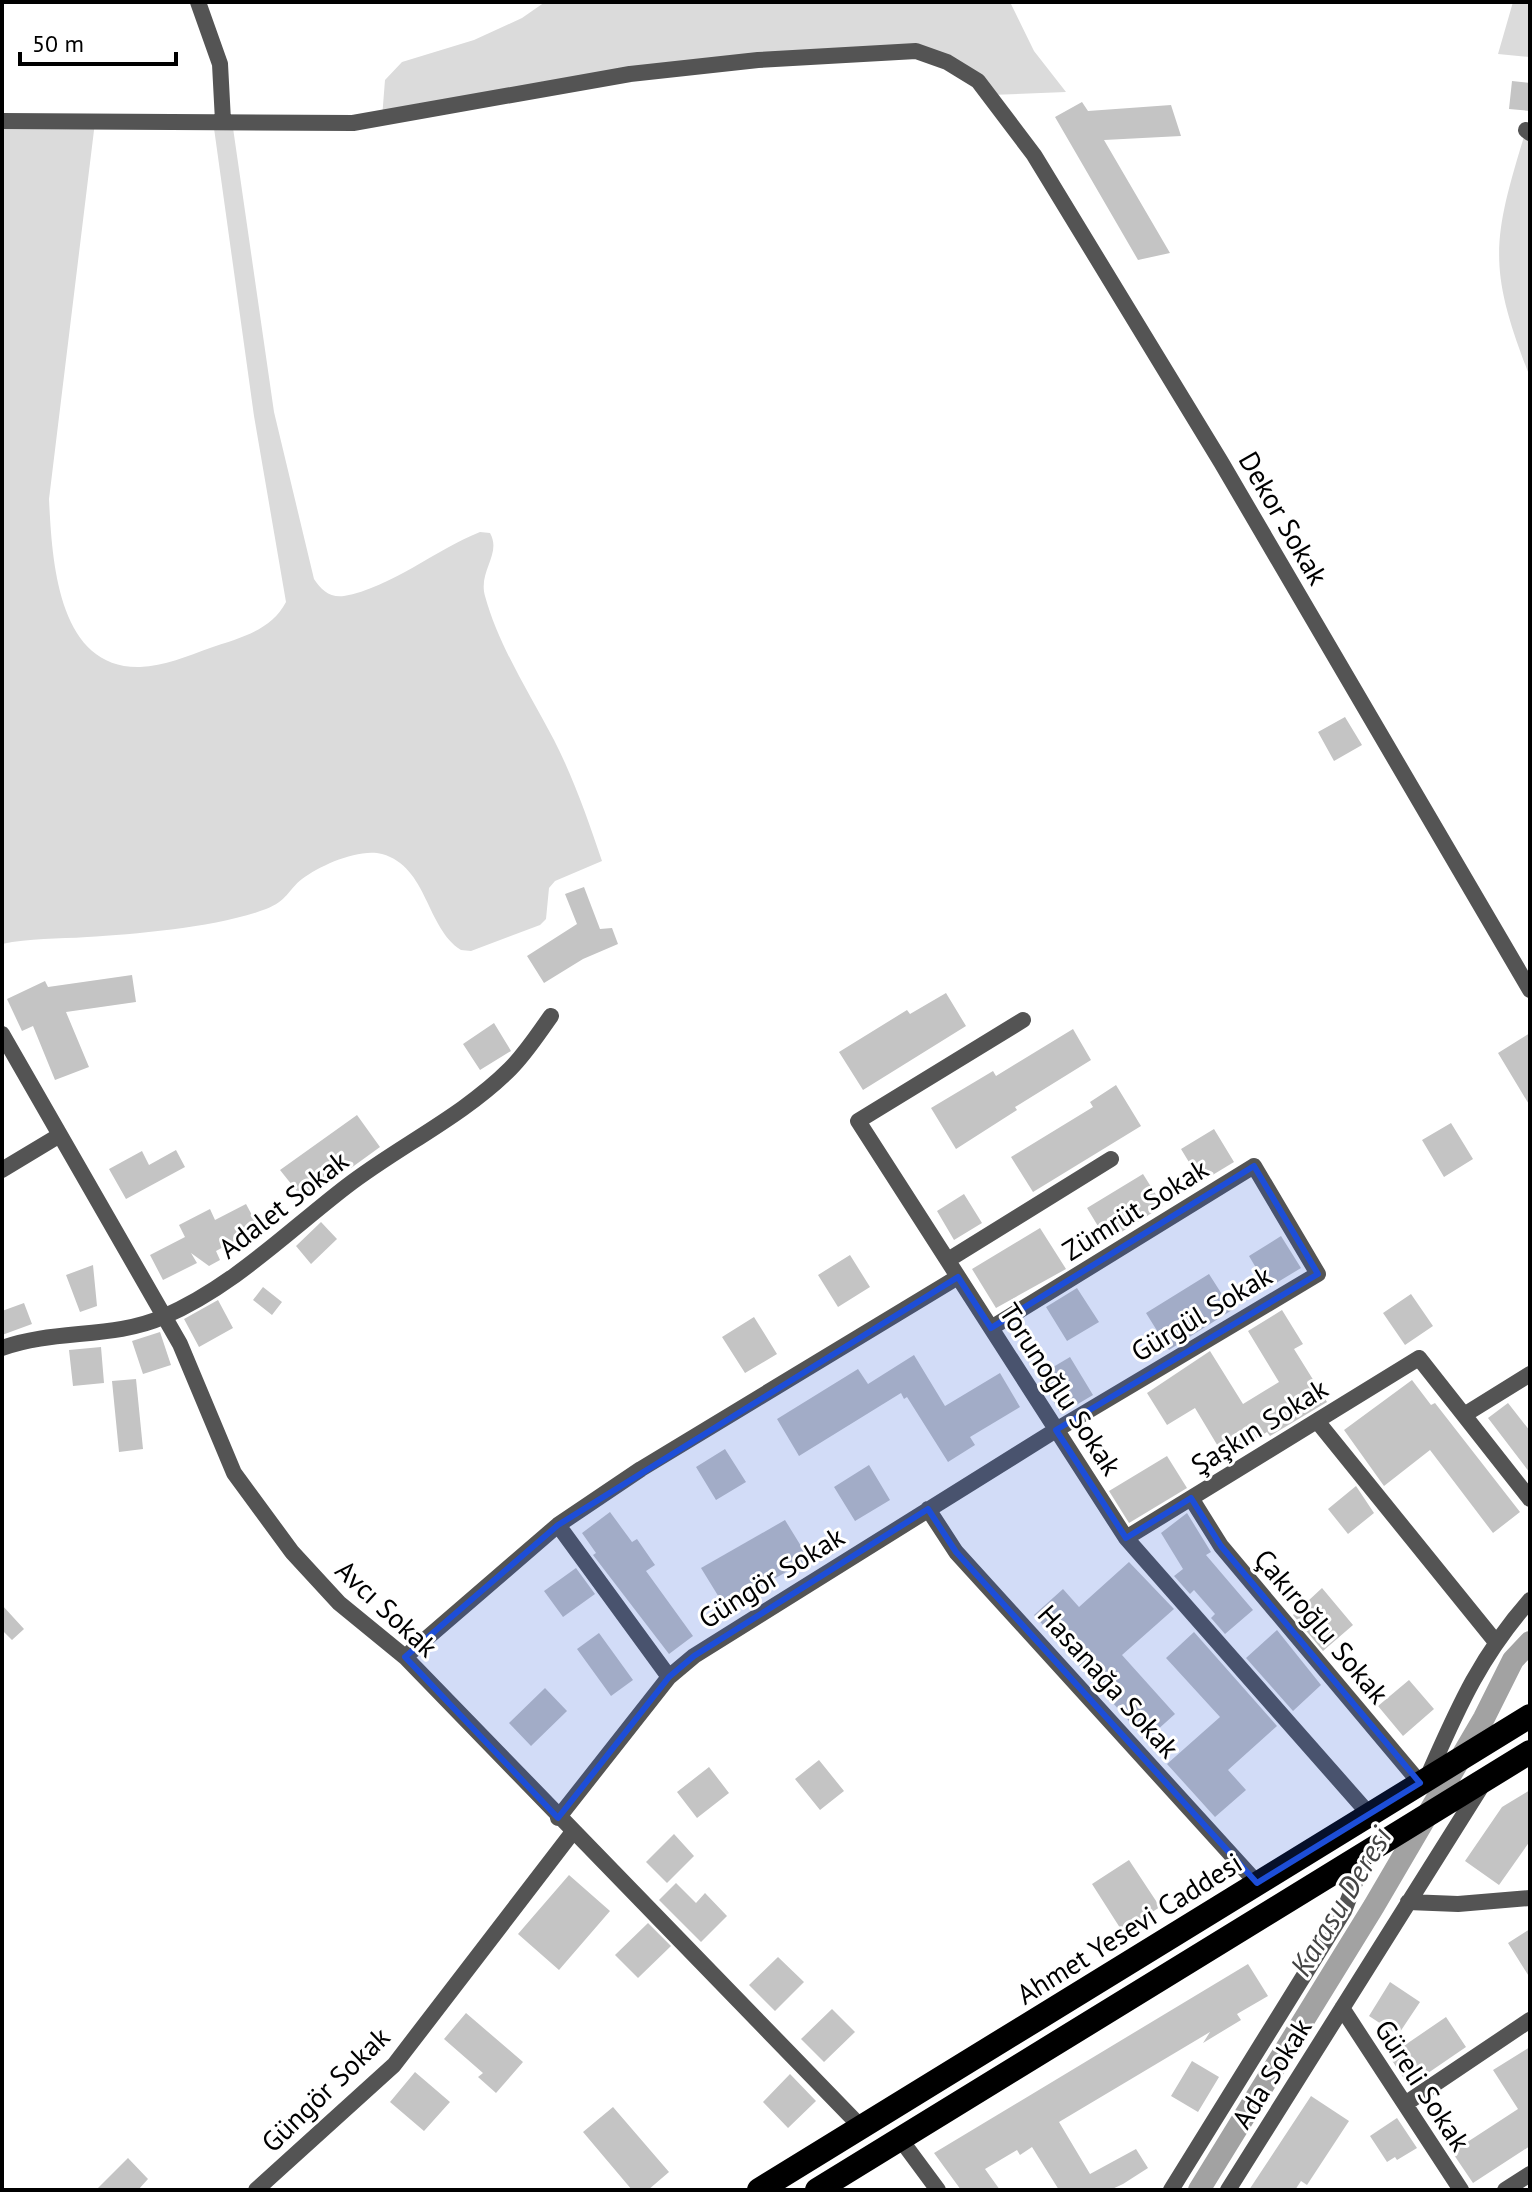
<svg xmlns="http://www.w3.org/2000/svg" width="1532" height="2192" font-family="'PT Sans',sans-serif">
<rect width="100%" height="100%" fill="#fff"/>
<path fill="#dbdbdb" d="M 545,2 L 1010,2 L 1034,51 L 1066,92 L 990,95 L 916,51 L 758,60 L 382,118 L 385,80 L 402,62 L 474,40 L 522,18 Z
M 1513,2 L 1530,2 L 1530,57 L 1498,54 Z
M 2,121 L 95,122 L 49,499 C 52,559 57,669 140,667 C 164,666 188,656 210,648 C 239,638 271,631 286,602 L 254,416 L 213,121 L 232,121 L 274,412 L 314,579 C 321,590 330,598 344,596 C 390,588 437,549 480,532 L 490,533 C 502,554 478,571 485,596 C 499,647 530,694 554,740 C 574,779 588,820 602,861 L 555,881 L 549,888 L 546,919 L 540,925 L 471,951 L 461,950 C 426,928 428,867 382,854 C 359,848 321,865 302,879 C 288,890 287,901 266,909 C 219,927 138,934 87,937 C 58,939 29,938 2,944 Z
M 1526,130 L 1530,133 L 1530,377 C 1487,267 1492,241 1526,130 Z"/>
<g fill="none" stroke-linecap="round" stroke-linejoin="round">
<path stroke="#a2a2a2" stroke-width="22" d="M 1199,2190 L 1374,1906 L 1484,1718 L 1513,1660 L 1530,1642"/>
</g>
<path fill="#c4c4c4" d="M 1512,81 L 1530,83 L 1530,111 L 1509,109 Z
M 1082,102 L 1088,111 L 1171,105 L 1181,136 L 1104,140 L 1170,253 L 1138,260 L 1055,117 Z
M 1345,717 L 1362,745 L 1334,761 L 1318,732 Z
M 584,887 L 600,929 L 612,928 L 618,944 L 583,959 L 544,983 L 527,956 L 577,924 L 565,894 Z
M 132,975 L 136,1002 L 66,1012 L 89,1067 L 55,1080 L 33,1026 L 22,1031 L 7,999 L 45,981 L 48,987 Z
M 946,993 L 966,1026 L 863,1090 L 839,1052 L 907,1010 L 910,1014 Z
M 494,1023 L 511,1051 L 480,1070 L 463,1044 Z
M 1073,1029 L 1091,1060 L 1015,1107 L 1017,1110 L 956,1149 L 931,1108 L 993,1071 L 996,1076 Z
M 1530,1033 L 1530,1106 L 1498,1053 Z
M 1116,1085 L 1141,1126 L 1033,1192 L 1011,1157 L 1093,1107 L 1090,1102 Z
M 357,1115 L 380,1147 L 351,1168 L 349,1165 L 304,1200 L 280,1170 Z
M 1451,1123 L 1473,1159 L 1444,1177 L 1422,1140 Z
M 1214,1129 L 1234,1162 L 1201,1182 L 1181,1149 Z
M 176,1150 L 185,1167 L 126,1199 L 109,1169 L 142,1151 L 149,1165 Z
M 1143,1174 L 1163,1206 L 1107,1241 L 1087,1208 Z
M 964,1194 L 982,1223 L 954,1240 L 937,1211 Z
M 246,1204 L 259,1228 L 216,1251 L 220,1260 L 209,1266 L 191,1253 L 197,1263 L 163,1280 L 150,1255 L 185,1237 L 179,1225 L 210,1209 L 215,1220 Z
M 321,1222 L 337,1239 L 311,1264 L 296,1246 Z
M 1040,1228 L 1066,1269 L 996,1308 L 972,1269 Z
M 1281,1236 L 1301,1268 L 1268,1288 L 1249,1256 Z
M 850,1255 L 870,1287 L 838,1307 L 818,1275 Z
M 93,1265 L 97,1306 L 80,1312 L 66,1275 Z
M 1209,1274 L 1232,1310 L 1169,1350 L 1146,1313 Z
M 263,1287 L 282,1302 L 272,1315 L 253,1300 Z
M 1077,1288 L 1099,1322 L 1067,1341 L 1046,1307 Z
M 1411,1294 L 1433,1326 L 1405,1345 L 1383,1313 Z
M 218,1300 L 233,1328 L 199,1347 L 184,1319 Z
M 24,1303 L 32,1324 L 2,1335 L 2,1311 Z
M 1282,1310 L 1303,1344 L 1294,1349 L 1327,1402 L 1270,1436 L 1267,1432 L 1225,1458 L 1195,1408 L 1167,1425 L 1147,1393 L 1210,1351 L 1243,1404 L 1279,1382 L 1248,1331 Z
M 754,1317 L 777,1354 L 745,1373 L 722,1337 Z
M 160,1332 L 171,1365 L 143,1374 L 132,1341 Z
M 101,1347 L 104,1383 L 73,1386 L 69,1350 Z
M 914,1355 L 945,1406 L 1000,1373 L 1020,1407 L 970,1437 L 975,1445 L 948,1462 L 907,1397 L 904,1399 L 901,1393 L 799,1456 L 777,1419 L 858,1369 L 868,1384 Z
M 1070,1357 L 1093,1395 L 1061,1414 L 1038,1376 Z
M 136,1379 L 143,1449 L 119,1452 L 112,1381 Z
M 1412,1380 L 1431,1405 L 1435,1403 L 1520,1512 L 1493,1533 L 1430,1450 L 1384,1486 L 1344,1430 Z
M 1508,1403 L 1530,1431 L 1530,1473 L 1488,1418 Z
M 725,1449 L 746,1482 L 716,1500 L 696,1467 Z
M 1167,1456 L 1187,1488 L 1129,1523 L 1109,1491 Z
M 869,1465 L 890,1500 L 855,1521 L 834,1487 Z
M 1356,1486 L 1374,1513 L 1348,1534 L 1328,1509 Z
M 610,1512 L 632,1542 L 637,1539 L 655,1565 L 646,1571 L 693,1636 L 669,1654 L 593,1555 L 596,1553 L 582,1533 Z
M 1187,1513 L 1211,1552 L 1206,1555 L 1253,1610 L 1225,1634 L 1211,1618 L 1215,1614 L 1194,1590 L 1190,1594 L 1174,1576 L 1183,1569 L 1161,1533 Z
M 785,1520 L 809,1559 L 725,1607 L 701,1568 Z
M 1129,1562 L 1174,1609 L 1122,1655 L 1175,1714 L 1146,1740 L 1034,1615 L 1063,1589 L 1079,1607 Z
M 576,1568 L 595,1594 L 563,1617 L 544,1591 Z
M 1322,1588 L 1353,1625 L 1323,1651 L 1293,1615 Z
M 2,1605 L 24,1629 L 12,1640 L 2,1630 Z
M 1277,1630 L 1321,1685 L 1293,1711 L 1246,1658 Z
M 1194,1632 L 1277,1726 L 1228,1770 L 1246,1790 L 1215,1817 L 1167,1764 L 1220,1717 L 1166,1658 Z
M 599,1633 L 633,1680 L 611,1696 L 577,1649 Z
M 1409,1680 L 1434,1709 L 1403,1736 L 1378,1706 Z
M 545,1688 L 567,1711 L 531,1746 L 509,1723 Z
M 819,1760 L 844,1791 L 820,1810 L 795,1779 Z
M 709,1767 L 729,1793 L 697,1818 L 677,1792 Z
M 1530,1790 L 1530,1841 L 1499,1885 L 1465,1861 L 1502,1807 Z
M 674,1834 L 694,1856 L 667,1883 L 646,1862 Z
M 1129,1860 L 1160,1907 L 1122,1931 L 1092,1884 Z
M 569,1875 L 610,1911 L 559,1970 L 518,1934 Z
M 676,1883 L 696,1903 L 705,1893 L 727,1916 L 701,1942 L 659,1900 Z
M 648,1923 L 671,1946 L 638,1978 L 615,1955 Z
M 1530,1929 L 1530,1978 L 1508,1943 Z
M 778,1957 L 804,1982 L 775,2011 L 749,1985 Z
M 1248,1964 L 1268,1996 L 1237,2014 L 1241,2020 L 1203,2043 L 1210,2032 L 1059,2122 L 1090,2174 L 1136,2149 L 1148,2168 L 1123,2184 L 1110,2190 L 1059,2190 L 1032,2147 L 1020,2155 L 1017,2150 L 985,2169 L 1000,2190 L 961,2190 L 934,2153 Z
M 1390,1982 L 1420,2002 L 1398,2035 L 1369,2016 Z
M 832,2009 L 855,2032 L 824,2062 L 801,2039 Z
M 466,2013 L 523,2062 L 496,2093 L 478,2077 L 483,2073 L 444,2039 Z
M 1446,2017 L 1466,2047 L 1409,2086 L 1389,2056 Z
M 1530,2047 L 1530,2146 L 1473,2183 L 1452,2152 L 1518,2109 L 1493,2070 Z
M 1192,2061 L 1219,2077 L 1198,2112 L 1171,2096 Z
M 415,2072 L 450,2102 L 424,2131 L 390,2102 Z
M 790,2074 L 816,2101 L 788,2128 L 763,2102 Z
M 1311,2096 L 1349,2121 L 1307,2185 L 1301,2181 L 1295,2190 L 1249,2190 Z
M 613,2107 L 669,2172 L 648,2190 L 632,2190 L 583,2132 Z
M 1397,2118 L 1417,2148 L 1397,2160 L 1395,2157 L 1387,2162 L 1370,2136 Z
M 128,2158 L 148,2179 L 138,2190 L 96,2190 Z"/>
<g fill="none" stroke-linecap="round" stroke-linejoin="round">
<path stroke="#545454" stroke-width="16" d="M 198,2 L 220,64 L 223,121
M 2,121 L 353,123 L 630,74 L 758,60 L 916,51 L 947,62 L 978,81 L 1034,155 L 1221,462 L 1530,990
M 1526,130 L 1530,133
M 1023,1020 L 858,1121 L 1126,1538 L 1369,1814
M 2,1034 L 180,1344 L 234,1473 L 292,1552 L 339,1603 L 405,1657 L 863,2129
M 2,1170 L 60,1135
M 948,1260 L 1111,1159
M 2,1348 C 54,1329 113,1339 163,1317 C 234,1286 287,1232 347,1186 C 399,1146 463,1116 510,1069 C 526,1053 538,1034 551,1016
M 1464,1415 L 1530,1374
M 1317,1421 L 1495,1641
M 1191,1498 L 1221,1546 L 1420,1783
M 928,1509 L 956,1552 L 1257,1883
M 558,1525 L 669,1677
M 1126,1538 L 1419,1358 L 1530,1499
M 405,1657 L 558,1525 L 641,1469 L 958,1277
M 1427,1778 C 1458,1708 1479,1658 1530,1600
M 558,1818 L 669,1677 L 694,1656 L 1056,1430 L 1318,1274 L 1254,1166 L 991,1328
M 1408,1902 L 1458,1904 L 1530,1898
M 1342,2008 L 1461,2190
M 1405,2104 L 1530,2020
M 901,2140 L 938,2190
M 256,2190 L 394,2065 L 572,1833
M 1171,2190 L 1344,1911 L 1366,1854
M 1228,2190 L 1483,1784
M 1505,2190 L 1530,2174"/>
<path stroke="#000" stroke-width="24" d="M 759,2190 L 1530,1716
M 817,2190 L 1530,1752"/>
</g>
<path fill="#1d4ed8" fill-opacity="0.2" stroke="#1d4ed8" stroke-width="6" stroke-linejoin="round" d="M 1254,1166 L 1318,1274 L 1056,1430 L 1126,1538 L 1191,1498 L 1221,1546 L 1420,1783 L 1257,1883 L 956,1552 L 928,1509 L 694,1656 L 669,1677 L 558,1818 L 405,1657 L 558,1525 L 958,1277 L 991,1328 Z"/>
<g text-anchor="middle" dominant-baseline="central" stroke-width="6" stroke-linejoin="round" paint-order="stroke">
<g font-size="28" fill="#000" stroke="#fff">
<text transform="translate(1284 518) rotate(60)">Dekor Sokak</text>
<text transform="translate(283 1204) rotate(-38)">Adalet Sokak</text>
<text transform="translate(1135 1209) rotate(-32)">Zümrüt Sokak</text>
<text transform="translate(1201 1313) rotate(-31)">Gürgül Sokak</text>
<text transform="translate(1061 1389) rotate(57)">Torunoğlu Sokak</text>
<text transform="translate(1259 1426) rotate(-32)">Şaşkın Sokak</text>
<text transform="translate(771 1577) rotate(-32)">Güngör Sokak</text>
<text transform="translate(387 1608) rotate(43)">Avcı Sokak</text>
<text transform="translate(1322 1626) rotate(50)">Çakıroğlu Sokak</text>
<text transform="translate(1109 1681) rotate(48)">Hasanağa Sokak</text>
<text transform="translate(1129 1928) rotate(-32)">Ahmet Yesevi Caddesi</text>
<text transform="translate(1271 2073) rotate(-58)">Ada Sokak</text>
<text transform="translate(1423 2085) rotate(57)">Güreli Sokak</text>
<text transform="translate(325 2089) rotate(-44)">Güngör Sokak</text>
</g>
<g font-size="30" font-style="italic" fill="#434343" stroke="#fff">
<text transform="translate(1340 1901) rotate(-59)">Karasu Deresi</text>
</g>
</g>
<rect width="1532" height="2192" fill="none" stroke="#000000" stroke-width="8"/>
<path d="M20 52v12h156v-12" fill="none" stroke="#000000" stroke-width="4"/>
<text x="32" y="52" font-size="24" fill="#000000" stroke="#ffffff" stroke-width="6" paint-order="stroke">50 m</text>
</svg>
